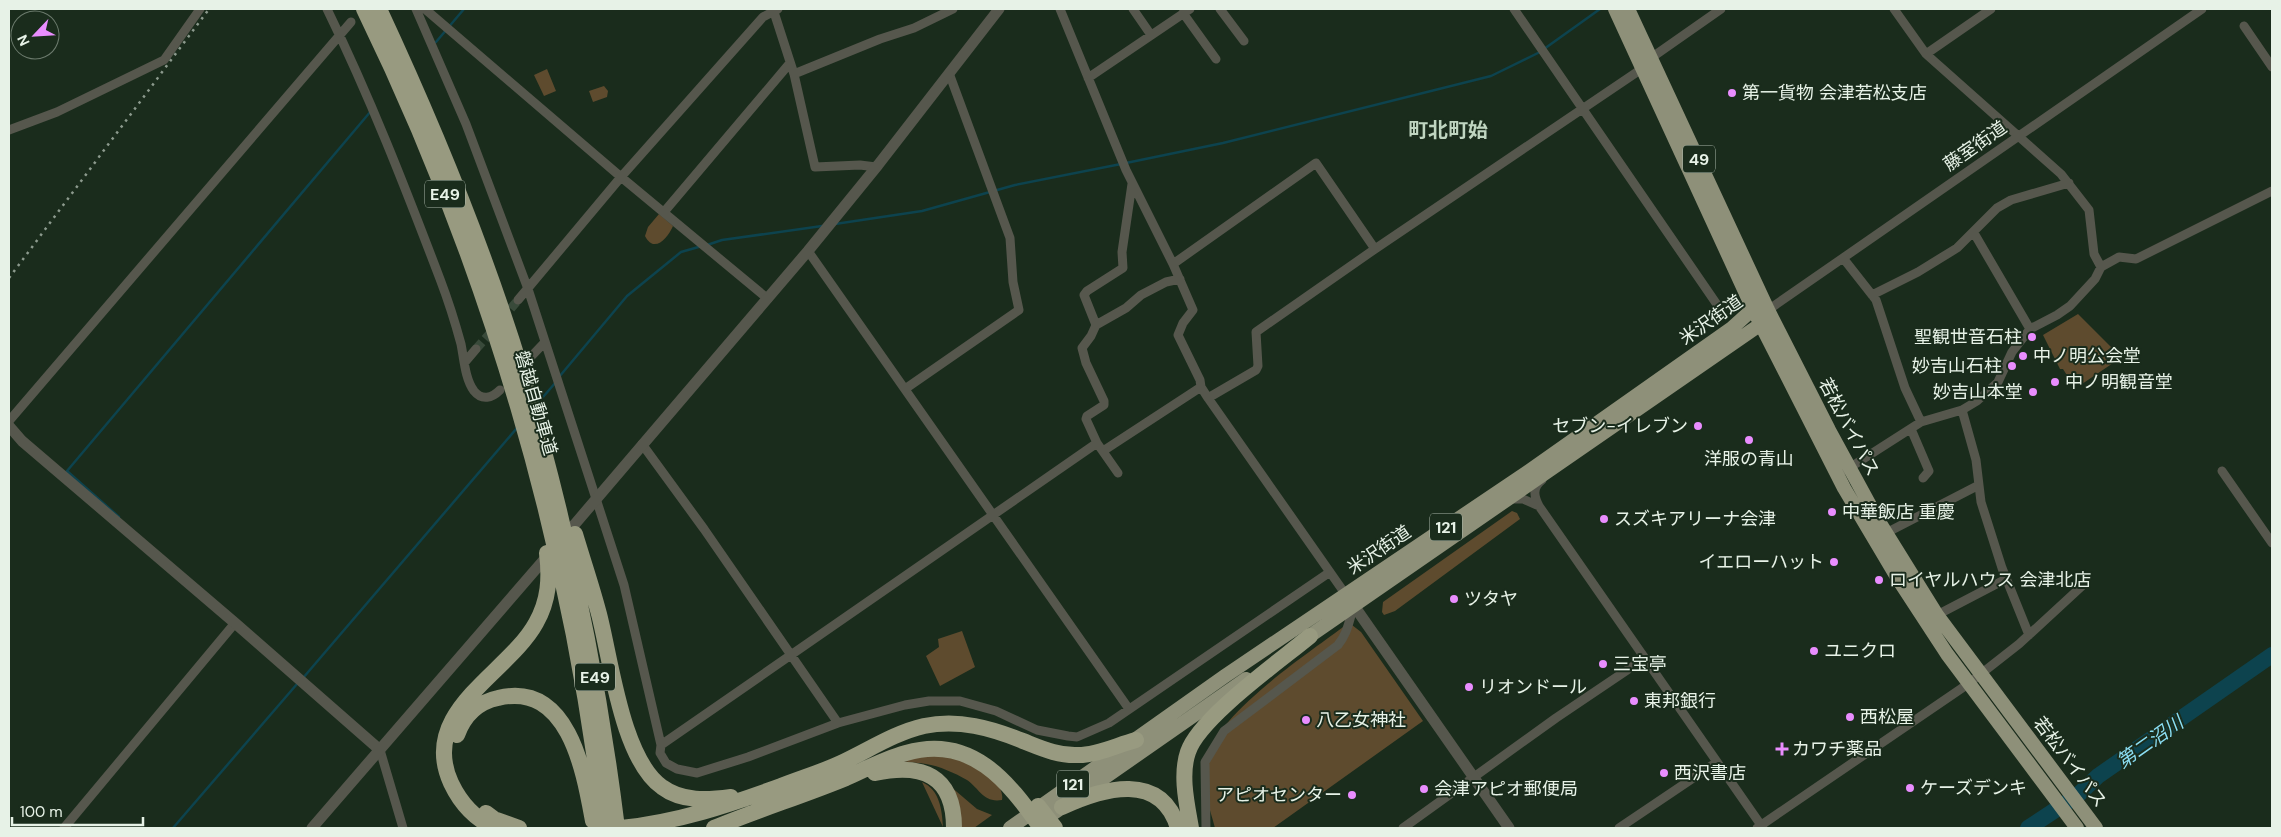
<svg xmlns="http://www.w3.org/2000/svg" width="2281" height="837" font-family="'DM Sans','Noto Sans JP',sans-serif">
<rect width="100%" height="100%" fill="#1a2c1c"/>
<path fill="#5e4b2e" d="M 547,69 L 556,91 L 544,96 L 534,75 Z
M 604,86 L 608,91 L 607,97 L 593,102 L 589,91 Z
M 659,214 L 673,226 C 668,238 654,254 645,236 L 648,227 Z
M 2078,314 L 2114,350 L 2118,348 L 2125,355 L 2082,384 L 2078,377 L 2070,380 L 2063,369 L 2060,369 L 2043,335 Z
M 1512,511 L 1517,513 L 1520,519 L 1395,611 L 1384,615 L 1382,612 L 1383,602 Z
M 1346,625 L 1352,625 L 1361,632 L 1423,721 L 1273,828 L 1215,828 C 1212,815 1201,784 1202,772 C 1206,720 1306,655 1346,625 Z
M 962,631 L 975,667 L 940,686 L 926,656 L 939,647 L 938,639 Z
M 950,753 C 966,760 1006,779 1002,800 C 983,803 980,789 967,780 C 955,773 939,766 926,764 C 915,762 906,763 895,759 Z
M 922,782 C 940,790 942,810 943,827 Z
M 950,786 L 977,809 L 992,815 L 974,828 L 959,828 Z"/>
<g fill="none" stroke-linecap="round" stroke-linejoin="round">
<path stroke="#0d434e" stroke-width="2.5" d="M 436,42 L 464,9
M 1544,49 L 1600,9
M 1126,163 L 1223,143 L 1491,76 L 1540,52
M 835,224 L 922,211 L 1015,185 L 1121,164
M 707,245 L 722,240 L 822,226
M 559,377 L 627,296 L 681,252 L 702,246
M 537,404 L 556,382
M 119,517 L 67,471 L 371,111
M 303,678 L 517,428
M 173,828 L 297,684"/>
<path stroke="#0d434e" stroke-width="16" d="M 2028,828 L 2078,795 L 2098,776 L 2272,655"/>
<path stroke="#394a3a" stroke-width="9" stroke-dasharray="9 4.5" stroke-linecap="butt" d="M 502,319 L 518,300
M 476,349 L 494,329"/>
<path stroke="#56574d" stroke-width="9" d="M 327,9 C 370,97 405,187 440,279 C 448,300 455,322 461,344 C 464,359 465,379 474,391 C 482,401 492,398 500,390
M 416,9 L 466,124 L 528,289 L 624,585 L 661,745 L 660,753 L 666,763 L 677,769 L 697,773 L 748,757 L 838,723 L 905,705 L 929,701 L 960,701 L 996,711 L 1037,730 L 1068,736 L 1077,737 L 1109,723 L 1330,572
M 425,9 L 621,177 L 768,299
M 773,9 L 794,74 L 815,167 L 860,165 L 876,167
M 1060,9 L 1126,170 L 1173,264 L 1193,310 L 1183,323 L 1178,335 L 1200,380 L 1201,387 L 1208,398
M 1133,9 L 1151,35
M 1220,9 L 1244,41
M 1514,9 L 1718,306
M 1183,13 L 1216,59
M 2244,26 L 2272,67
M 1926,54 L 1991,9
M 794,74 L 880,39 L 914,28 L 953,9
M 1088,78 L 1190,9
M 9,130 L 57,112 L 164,60 L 200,9
M 664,212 L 790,63
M 1974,233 L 2030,329
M 808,251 L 1129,709
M 1843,258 L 1876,300 L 1905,388 L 1921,422
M 1173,264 L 1316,163 L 1375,249
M 2101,267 L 2119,257 L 2136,259 L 2272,191
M 1872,295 L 1918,272 L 1957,248 L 1997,208 L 2011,200 L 2069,183
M 518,300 L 621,177 L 763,17 L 778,9
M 1768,310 L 2202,9
M 1096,325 L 1126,308 L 1141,295 L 1166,282 L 1180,279
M 465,362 L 476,349
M 525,363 L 545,342
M 905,389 L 1019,310 L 1013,282 L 1010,238 L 949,73
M 1962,410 L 1976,460 L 1981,502 L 2002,568 L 2029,635
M 9,421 L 351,22
M 1911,429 L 1929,471 L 1923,478
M 642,444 L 704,529 L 838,723
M 1103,451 L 1201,387
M 1846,470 L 1921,422 L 1962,410 L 1977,401 L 1998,382 L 2012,352 L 2030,329 L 2057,315 L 2070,306 L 2095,279 L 2101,267 L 2094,254 L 2089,210 L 2061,174 L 1926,54 L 1894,9
M 2222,471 L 2272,543
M 1118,473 L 1097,443 L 1086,419 L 1087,416 L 1104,405 L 1104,401 L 1086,363 L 1082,348 L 1091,336 L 1096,325 L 1084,295 L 1087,291 L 1123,268 L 1122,252 L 1132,184
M 1542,480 C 1532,488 1534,496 1539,506 L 1763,828
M 1511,499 L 1523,499 L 1539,506
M 1886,533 L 1979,485
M 1346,595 L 1208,398 L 1256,370 L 1258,366 L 1256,332 L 1375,249 L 1643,68 L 1651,58 L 1721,9
M 1937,615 L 2006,579
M 661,745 L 1097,443
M 380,750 L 403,828
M 64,828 L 235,623
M 1206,828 L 1205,762 L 1224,731 L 1338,645 C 1348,633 1349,620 1354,606
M 1403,828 L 1556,718 L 1645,658
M 1619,828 L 1717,762
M 1757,828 L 1968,684 L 2019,644 L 2082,586"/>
<path stroke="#56574d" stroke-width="11" d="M 9,426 L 22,441 L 235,623 L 380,750
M 563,538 L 808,251 L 878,165 L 999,9
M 1350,600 L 1509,828
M 312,828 L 549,554"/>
<path stroke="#8e9079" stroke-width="14" d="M 1615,9 L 1753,309 L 1844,488 L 1898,579 L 1947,654 L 2077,828
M 1628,9 L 1768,310 L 1829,430 L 1878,520 L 1937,615 L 2096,828
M 1301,642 L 1761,324 L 1764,317
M 1038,824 L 1246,679
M 1010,828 L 1225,676 L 1529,471 L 1732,328 L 1753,309 L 1760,309"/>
<path stroke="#989a80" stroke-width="16" d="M 364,9 C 489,265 571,545 604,828
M 379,9 C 434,127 484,248 522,373 C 566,522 598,674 617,828
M 575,534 C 583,561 592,587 599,614 C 611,660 622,759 662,787 C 682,802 708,800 731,797
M 457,735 C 464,716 478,702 498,698 C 569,681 584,772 593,821
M 875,773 C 922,763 954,775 954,828
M 1038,806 L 1055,828
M 1062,807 C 1103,788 1161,771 1178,828
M 486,813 L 494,819 L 519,828
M 495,828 C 475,819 460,802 451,783 C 418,711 508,674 536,623 C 549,600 550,578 547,553
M 621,828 C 678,822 729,805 781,786 C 801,778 822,772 841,763 C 869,750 894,733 924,726 C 959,719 991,728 1023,741 C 1041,748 1058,756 1078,755 C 1098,755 1117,745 1136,740
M 714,828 C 757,810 802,796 846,778 C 866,769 884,759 906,753 C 971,734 1008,781 1041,828
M 1191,828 C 1187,805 1180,775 1188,752 C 1199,718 1280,661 1310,636"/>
<path stroke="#8c9a8d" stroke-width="2.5" stroke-dasharray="2.5 5" stroke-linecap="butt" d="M 9,278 L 209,9"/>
</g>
<g fill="#e98dfe" stroke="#1a2c1c" stroke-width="2">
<circle cx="1732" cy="93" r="5"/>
<circle cx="2032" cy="337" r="5"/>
<circle cx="2023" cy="356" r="5"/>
<circle cx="2012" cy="366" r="5"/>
<circle cx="2055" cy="382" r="5"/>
<circle cx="2033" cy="392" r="5"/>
<circle cx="1698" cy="426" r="5"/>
<circle cx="1749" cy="440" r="5"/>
<circle cx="1832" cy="512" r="5"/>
<circle cx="1604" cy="519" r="5"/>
<circle cx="1834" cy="562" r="5"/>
<circle cx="1879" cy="580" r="5"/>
<circle cx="1454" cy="599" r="5"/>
<circle cx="1814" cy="651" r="5"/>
<circle cx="1603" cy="664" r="5"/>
<circle cx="1469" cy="687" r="5"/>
<circle cx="1634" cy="701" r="5"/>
<circle cx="1850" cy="717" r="5"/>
<circle cx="1306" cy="720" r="5"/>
<path d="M1779.5 741.5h5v5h5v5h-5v5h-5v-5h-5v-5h5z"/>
<circle cx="1664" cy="773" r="5"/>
<circle cx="1910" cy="788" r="5"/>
<circle cx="1424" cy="789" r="5"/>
<circle cx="1352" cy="795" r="5"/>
</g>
<g text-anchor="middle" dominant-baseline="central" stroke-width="4" stroke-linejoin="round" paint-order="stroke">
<g fill="#1a2c1c" stroke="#aab7aa" stroke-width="1">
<rect x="1683" y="145.5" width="32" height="27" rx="4"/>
<rect x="425" y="180.5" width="40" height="27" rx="4"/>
<rect x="1430" y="513.5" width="32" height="27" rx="4"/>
<rect x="575" y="663.5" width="40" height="27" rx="4"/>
<rect x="1057" y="770.5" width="32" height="27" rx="4"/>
</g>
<g font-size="16" font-weight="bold" fill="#e7f2e7">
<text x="1699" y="159">49</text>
<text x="445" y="194">E49</text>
<text x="1446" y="527">121</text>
<text x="595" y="677">E49</text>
<text x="1073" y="784">121</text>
</g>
<g font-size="18" fill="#e7f2e7" stroke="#1a2c1c" text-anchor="start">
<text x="1742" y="93">第一貨物 会津若松支店</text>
<text x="2022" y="337" text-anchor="end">聖観世音石柱</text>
<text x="2033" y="356">中ノ明公会堂</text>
<text x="2002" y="366" text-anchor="end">妙吉山石柱</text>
<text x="2065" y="382">中ノ明観音堂</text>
<text x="2023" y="392" text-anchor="end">妙吉山本堂</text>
<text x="1688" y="426" text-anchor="end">セブン-イレブン</text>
<text x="1749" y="459" text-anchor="middle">洋服の青山</text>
<text x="1842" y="512">中華飯店 重慶</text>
<text x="1614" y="519">スズキアリーナ会津</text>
<text x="1824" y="562" text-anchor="end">イエローハット</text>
<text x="1889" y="580">ロイヤルハウス 会津北店</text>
<text x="1464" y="599">ツタヤ</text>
<text x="1824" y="651">ユニクロ</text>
<text x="1613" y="664">三宝亭</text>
<text x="1479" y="687">リオンドール</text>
<text x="1644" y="701">東邦銀行</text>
<text x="1860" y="717">西松屋</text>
<text x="1316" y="720">八乙女神社</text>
<text x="1792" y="749">カワチ薬品</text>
<text x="1674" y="773">西沢書店</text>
<text x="1920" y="788">ケーズデンキ</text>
<text x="1434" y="789">会津アピオ郵便局</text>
<text x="1342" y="795" text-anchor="end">アピオセンター</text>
</g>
<g font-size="18" fill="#e7f2e7" stroke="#1a2c1c">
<text transform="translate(1975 146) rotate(-35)">藤室街道</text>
<text transform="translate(1711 320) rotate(-35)">米沢街道</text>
<text transform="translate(536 403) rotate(74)">磐越自動車道</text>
<text transform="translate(1849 427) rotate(62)">若松バイパス</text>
<text transform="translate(1379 550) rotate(-34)">米沢街道</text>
<text transform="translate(2070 762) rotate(53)">若松バイパス</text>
</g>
<g font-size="19" font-style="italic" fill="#8bdff4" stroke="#1a2c1c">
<text transform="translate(2150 742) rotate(-35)">第二沼川</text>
</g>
<g font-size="20" font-weight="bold" fill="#bfd5c0" stroke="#1a2c1c">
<text x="1448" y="130">町北町始</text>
</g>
</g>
<rect width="2281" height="837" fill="none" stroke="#e7f2e7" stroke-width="20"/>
<g transform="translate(35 35) rotate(245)"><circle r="24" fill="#1a2c1c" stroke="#6c7b6d"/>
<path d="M0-4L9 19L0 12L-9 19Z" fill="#e98dfe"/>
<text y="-8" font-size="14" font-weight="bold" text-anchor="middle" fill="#e7f2e7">N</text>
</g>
<path d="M12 817v8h131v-8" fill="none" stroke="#e7f2e7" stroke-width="2.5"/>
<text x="20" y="817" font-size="15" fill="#e7f2e7" stroke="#1a2c1c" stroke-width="4" paint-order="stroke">100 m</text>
</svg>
